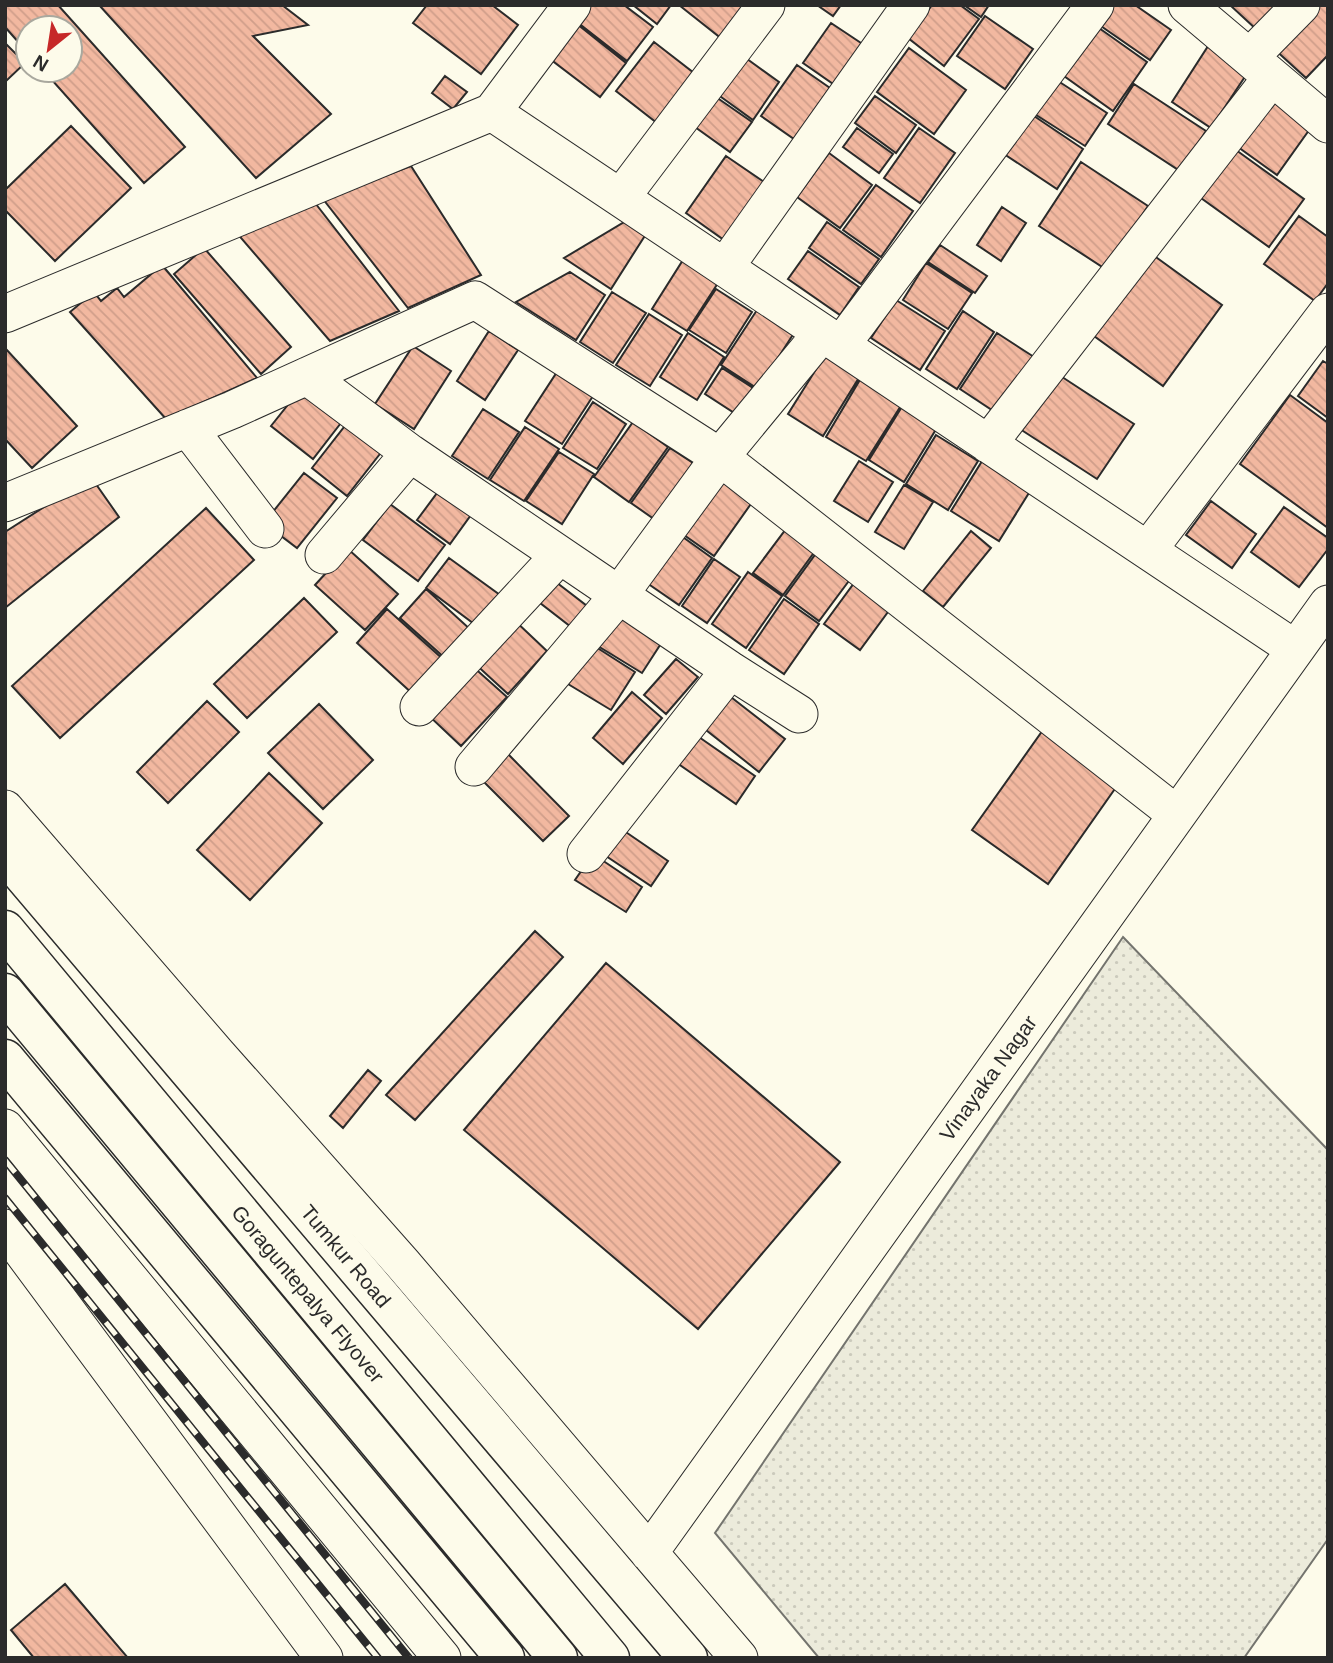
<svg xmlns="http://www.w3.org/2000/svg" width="1333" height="1663" font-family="Arial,sans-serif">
<defs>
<pattern id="grass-dots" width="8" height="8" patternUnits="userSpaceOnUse" patternTransform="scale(1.75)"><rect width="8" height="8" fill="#ecebdb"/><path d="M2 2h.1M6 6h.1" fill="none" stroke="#cbcabc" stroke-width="1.8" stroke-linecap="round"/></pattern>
<pattern id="building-back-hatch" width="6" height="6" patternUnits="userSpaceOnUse" patternTransform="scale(1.75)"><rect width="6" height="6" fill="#f2b8a0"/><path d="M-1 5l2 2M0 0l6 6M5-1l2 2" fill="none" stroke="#d09e8a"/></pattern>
</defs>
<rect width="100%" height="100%" fill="#fdfbea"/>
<path fill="url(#grass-dots)" stroke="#74746e" stroke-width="2" d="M 1123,937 L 1328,1150 L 1328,1539 L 1244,1658 L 819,1658 L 715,1533 Z"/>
<path fill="url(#building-back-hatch)" stroke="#2b2b2b" stroke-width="2" d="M 5,5 L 58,5 L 185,147 L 144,183 L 43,70 L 70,70 L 70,28 L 28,28 L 28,53 L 5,27 Z
M 99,5 L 282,5 L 308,25 L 253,36 L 331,114 L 256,178 Z
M 427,5 L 492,5 L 518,25 L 481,74 L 413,23 Z
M 590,5 L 624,5 L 653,27 L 627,61 L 577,22 Z
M 633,5 L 671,5 L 657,24 Z
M 679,5 L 748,5 L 722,39 Z
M 817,5 L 841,5 L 833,16 Z
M 932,5 L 960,5 L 979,19 L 944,66 L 908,38 Z
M 964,5 L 989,5 L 981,17 Z
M 1111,5 L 1135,5 L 1171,30 L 1150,60 L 1098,24 Z
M 1230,5 L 1279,5 L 1257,30 Z
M 1309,5 L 1328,5 L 1328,55 L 1306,78 L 1271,46 Z
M 985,16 L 1033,49 L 1005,89 L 957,56 Z
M 831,23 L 867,47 L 839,88 L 803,63 Z
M 577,24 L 626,63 L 600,97 L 550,59 Z
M 1099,28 L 1147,62 L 1113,111 L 1064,76 Z
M 1212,40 L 1252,66 L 1211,128 L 1172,102 Z
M 654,42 L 694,73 L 657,123 L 616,91 Z
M 5,43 L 25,63 L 5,82 Z
M 909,48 L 966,90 L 934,134 L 877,92 Z
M 743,56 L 779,82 L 753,120 L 717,94 Z
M 797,65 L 830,88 L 794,139 L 761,116 Z
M 445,76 L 467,92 L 453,109 L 432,93 Z
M 1055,79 L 1107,113 L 1085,146 L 1033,113 Z
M 1134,84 L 1206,131 L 1180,171 L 1108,124 Z
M 875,96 L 916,125 L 896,153 L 855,123 Z
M 716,97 L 752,122 L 730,152 L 695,127 Z
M 1274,98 L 1312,126 L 1277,175 L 1238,147 Z
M 1031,114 L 1083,149 L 1057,189 L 1004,154 Z
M 71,126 L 131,188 L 55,261 L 5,210 L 5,190 Z
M 857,128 L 893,154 L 879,173 L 843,147 Z
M 919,128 L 955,153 L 920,203 L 884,178 Z
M 1236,150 L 1304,199 L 1269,247 L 1201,198 Z
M 829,153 L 872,185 L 840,228 L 797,197 Z
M 726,156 L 764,182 L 724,240 L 686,213 Z
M 1081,162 L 1148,206 L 1107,270 L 1039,226 Z
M 411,166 L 481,275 L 408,308 L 323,199 Z
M 876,185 L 913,211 L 881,257 L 843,230 Z
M 312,199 L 399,311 L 330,341 L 235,231 Z
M 1002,207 L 1026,223 L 1001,261 L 977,245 Z
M 1299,216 L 1328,237 L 1328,283 L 1315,301 L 1264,264 Z
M 626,221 L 646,234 L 611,289 L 564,258 Z
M 827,222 L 879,259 L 861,284 L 809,248 Z
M 940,245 L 987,276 L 975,293 L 928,262 Z
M 204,248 L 291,347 L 261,374 L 174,274 Z
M 808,251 L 859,287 L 840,315 L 788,279 Z
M 1153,255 L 1222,305 L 1163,386 L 1094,336 Z
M 683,260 L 718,283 L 687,331 L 652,309 Z
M 926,263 L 972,293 L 948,329 L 903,300 Z
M 162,265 L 257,378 L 166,419 L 70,312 L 94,292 L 101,301 L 117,288 L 124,297 Z
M 570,272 L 605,295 L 576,340 L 516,302 Z
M 716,289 L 752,312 L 726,353 L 689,330 Z
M 612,292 L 646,313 L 613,363 L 580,342 Z
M 896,300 L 945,331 L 920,370 L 871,338 Z
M 757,310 L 794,333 L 758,389 L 721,365 Z
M 963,311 L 994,332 L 957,389 L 926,369 Z
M 649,314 L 682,335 L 650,386 L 616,365 Z
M 489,331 L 518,350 L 485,400 L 457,381 Z
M 688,333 L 724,357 L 697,400 L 660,377 Z
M 997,333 L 1034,357 L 998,414 L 960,389 Z
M 413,346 L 451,371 L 414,429 L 375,404 Z
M 5,348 L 77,426 L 32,468 L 5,439 Z
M 825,355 L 860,376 L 823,436 L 788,414 Z
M 1323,361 L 1328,364 L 1328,418 L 1298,396 Z
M 722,368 L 753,388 L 736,414 L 705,394 Z
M 557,372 L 593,396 L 562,444 L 525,421 Z
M 1056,373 L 1134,424 L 1097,479 L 1020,429 Z
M 861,378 L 902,404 L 866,461 L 826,437 Z
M 303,386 L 344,419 L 313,459 L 271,426 Z
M 1290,395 L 1328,423 L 1328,528 L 1240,464 Z
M 593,402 L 626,424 L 597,469 L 563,448 Z
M 903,405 L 938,426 L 904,482 L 869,460 Z
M 483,409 L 519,432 L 488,479 L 452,456 Z
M 348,422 L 383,450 L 347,496 L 312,468 Z
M 633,422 L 668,447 L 629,502 L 594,477 Z
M 525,427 L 559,449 L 524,501 L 490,480 Z
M 936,435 L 978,461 L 948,510 L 906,484 Z
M 670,448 L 693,463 L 654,519 L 631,503 Z
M 559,452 L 594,474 L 562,524 L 526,501 Z
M 984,458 L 1032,488 L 999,541 L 951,511 Z
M 859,461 L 893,482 L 868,522 L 834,501 Z
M 304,473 L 337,498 L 297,548 L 264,523 Z
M 91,477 L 119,517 L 5,608 L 5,532 Z
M 723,480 L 753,501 L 714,556 L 684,535 Z
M 443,485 L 476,508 L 450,544 L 417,520 Z
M 904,485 L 933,502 L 904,549 L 875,532 Z
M 1211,501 L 1256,534 L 1232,568 L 1186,535 Z
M 390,504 L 445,545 L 418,581 L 363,540 Z
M 1284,507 L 1328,538 L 1328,549 L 1299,587 L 1251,552 Z
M 206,508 L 254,560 L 60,738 L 12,686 Z
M 789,525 L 818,547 L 783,595 L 753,573 Z
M 971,531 L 991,548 L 943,607 L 923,591 Z
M 680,535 L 712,558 L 679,605 L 647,583 Z
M 820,548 L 854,574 L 819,621 L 785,596 Z
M 348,549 L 398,594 L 365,630 L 315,585 Z
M 449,558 L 500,595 L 477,626 L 426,588 Z
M 714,559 L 740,577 L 707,623 L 682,606 Z
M 748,572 L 782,596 L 746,648 L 712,624 Z
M 860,575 L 896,601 L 860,650 L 824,624 Z
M 552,579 L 591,609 L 575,630 L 535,599 Z
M 426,589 L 472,631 L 446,659 L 400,618 Z
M 304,598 L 337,632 L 247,718 L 214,684 Z
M 784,599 L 819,624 L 784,674 L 749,650 Z
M 387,609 L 445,661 L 414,695 L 357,643 Z
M 614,611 L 662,642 L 642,673 L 593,643 Z
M 512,618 L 547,651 L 508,694 L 472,661 Z
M 588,642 L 635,672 L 611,710 L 563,681 Z
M 676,659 L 698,677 L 666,714 L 644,695 Z
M 470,664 L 507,697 L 461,746 L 426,713 Z
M 632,692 L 662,718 L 623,764 L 593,738 Z
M 727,694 L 785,739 L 759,772 L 701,726 Z
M 207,701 L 239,732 L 168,803 L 137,772 Z
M 319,704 L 373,760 L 323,809 L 268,753 Z
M 1043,730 L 1119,783 L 1048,884 L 972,830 Z
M 696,735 L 755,776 L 736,804 L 677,763 Z
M 507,753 L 569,816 L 543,841 L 481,779 Z
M 269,773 L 322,823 L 250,900 L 197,850 Z
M 617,826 L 668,861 L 651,886 L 600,852 Z
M 593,854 L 642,887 L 626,912 L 575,880 Z
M 535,931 L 563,957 L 415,1120 L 386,1095 Z
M 606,963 L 840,1162 L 698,1329 L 464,1130 Z
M 368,1070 L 381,1081 L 343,1128 L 330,1116 Z
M 65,1584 L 128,1658 L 34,1658 L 11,1630 Z"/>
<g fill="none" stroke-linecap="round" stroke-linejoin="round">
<defs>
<path id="minor" d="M 572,5 L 492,112 L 1295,649
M 1187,5 L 1328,124
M 1250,57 L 1301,5
M 622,196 L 766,5
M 725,267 L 911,5
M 5,314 L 492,112
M 841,345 L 1095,5
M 307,376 L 410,453 L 619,595 L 474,767
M 188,428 L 265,529
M 988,444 L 1272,77
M 5,503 L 232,410 L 475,300 L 720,457 L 1176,814
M 1148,550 L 1328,312
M 324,555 L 410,453
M 419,707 L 560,555
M 799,714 L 730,670 L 619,595 L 720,457 L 822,333
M 5,809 L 217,1054 L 403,1264 L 739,1658
M 586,854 L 730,670
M 5,1128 L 442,1658
M 5,1228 L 324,1658
M 649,1553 L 1328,604"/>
<path id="highway" d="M 5,854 L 688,1658
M 5,930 L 610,1658
M 5,993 L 558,1658
M 5,1059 L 505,1658"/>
</defs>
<use href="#minor" stroke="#2b2b2b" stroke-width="39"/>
<use href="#highway" stroke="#2b2b2b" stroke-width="41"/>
<use href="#minor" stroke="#fdfbea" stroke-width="37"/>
<use href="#highway" stroke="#fdfbea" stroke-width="38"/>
<defs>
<path id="rail" d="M 5,1160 L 409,1658
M 5,1198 L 378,1658"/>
</defs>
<use href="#rail" stroke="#2b2b2b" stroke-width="8"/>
<use href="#rail" stroke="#fdfbea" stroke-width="5" stroke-dasharray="16" stroke-linecap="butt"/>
</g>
<g text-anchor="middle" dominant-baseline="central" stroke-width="5" stroke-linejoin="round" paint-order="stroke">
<g font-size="21" fill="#2b2b2b" stroke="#fdfbea">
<text transform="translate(988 1078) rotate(-54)">Vinayaka Nagar</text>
<text transform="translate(346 1256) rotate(50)">Tumkur Road</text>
<text transform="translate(308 1294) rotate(50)">Goraguntepalya Flyover</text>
</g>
</g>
<rect width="1333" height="1663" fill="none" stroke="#2b2b2b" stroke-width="14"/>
<g transform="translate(49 49) rotate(210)"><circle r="33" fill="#fdfbea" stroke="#a9a89e" stroke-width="2"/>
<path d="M0-5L12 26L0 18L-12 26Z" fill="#c62828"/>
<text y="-10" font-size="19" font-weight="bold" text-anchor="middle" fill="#2b2b2b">N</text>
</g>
</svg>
